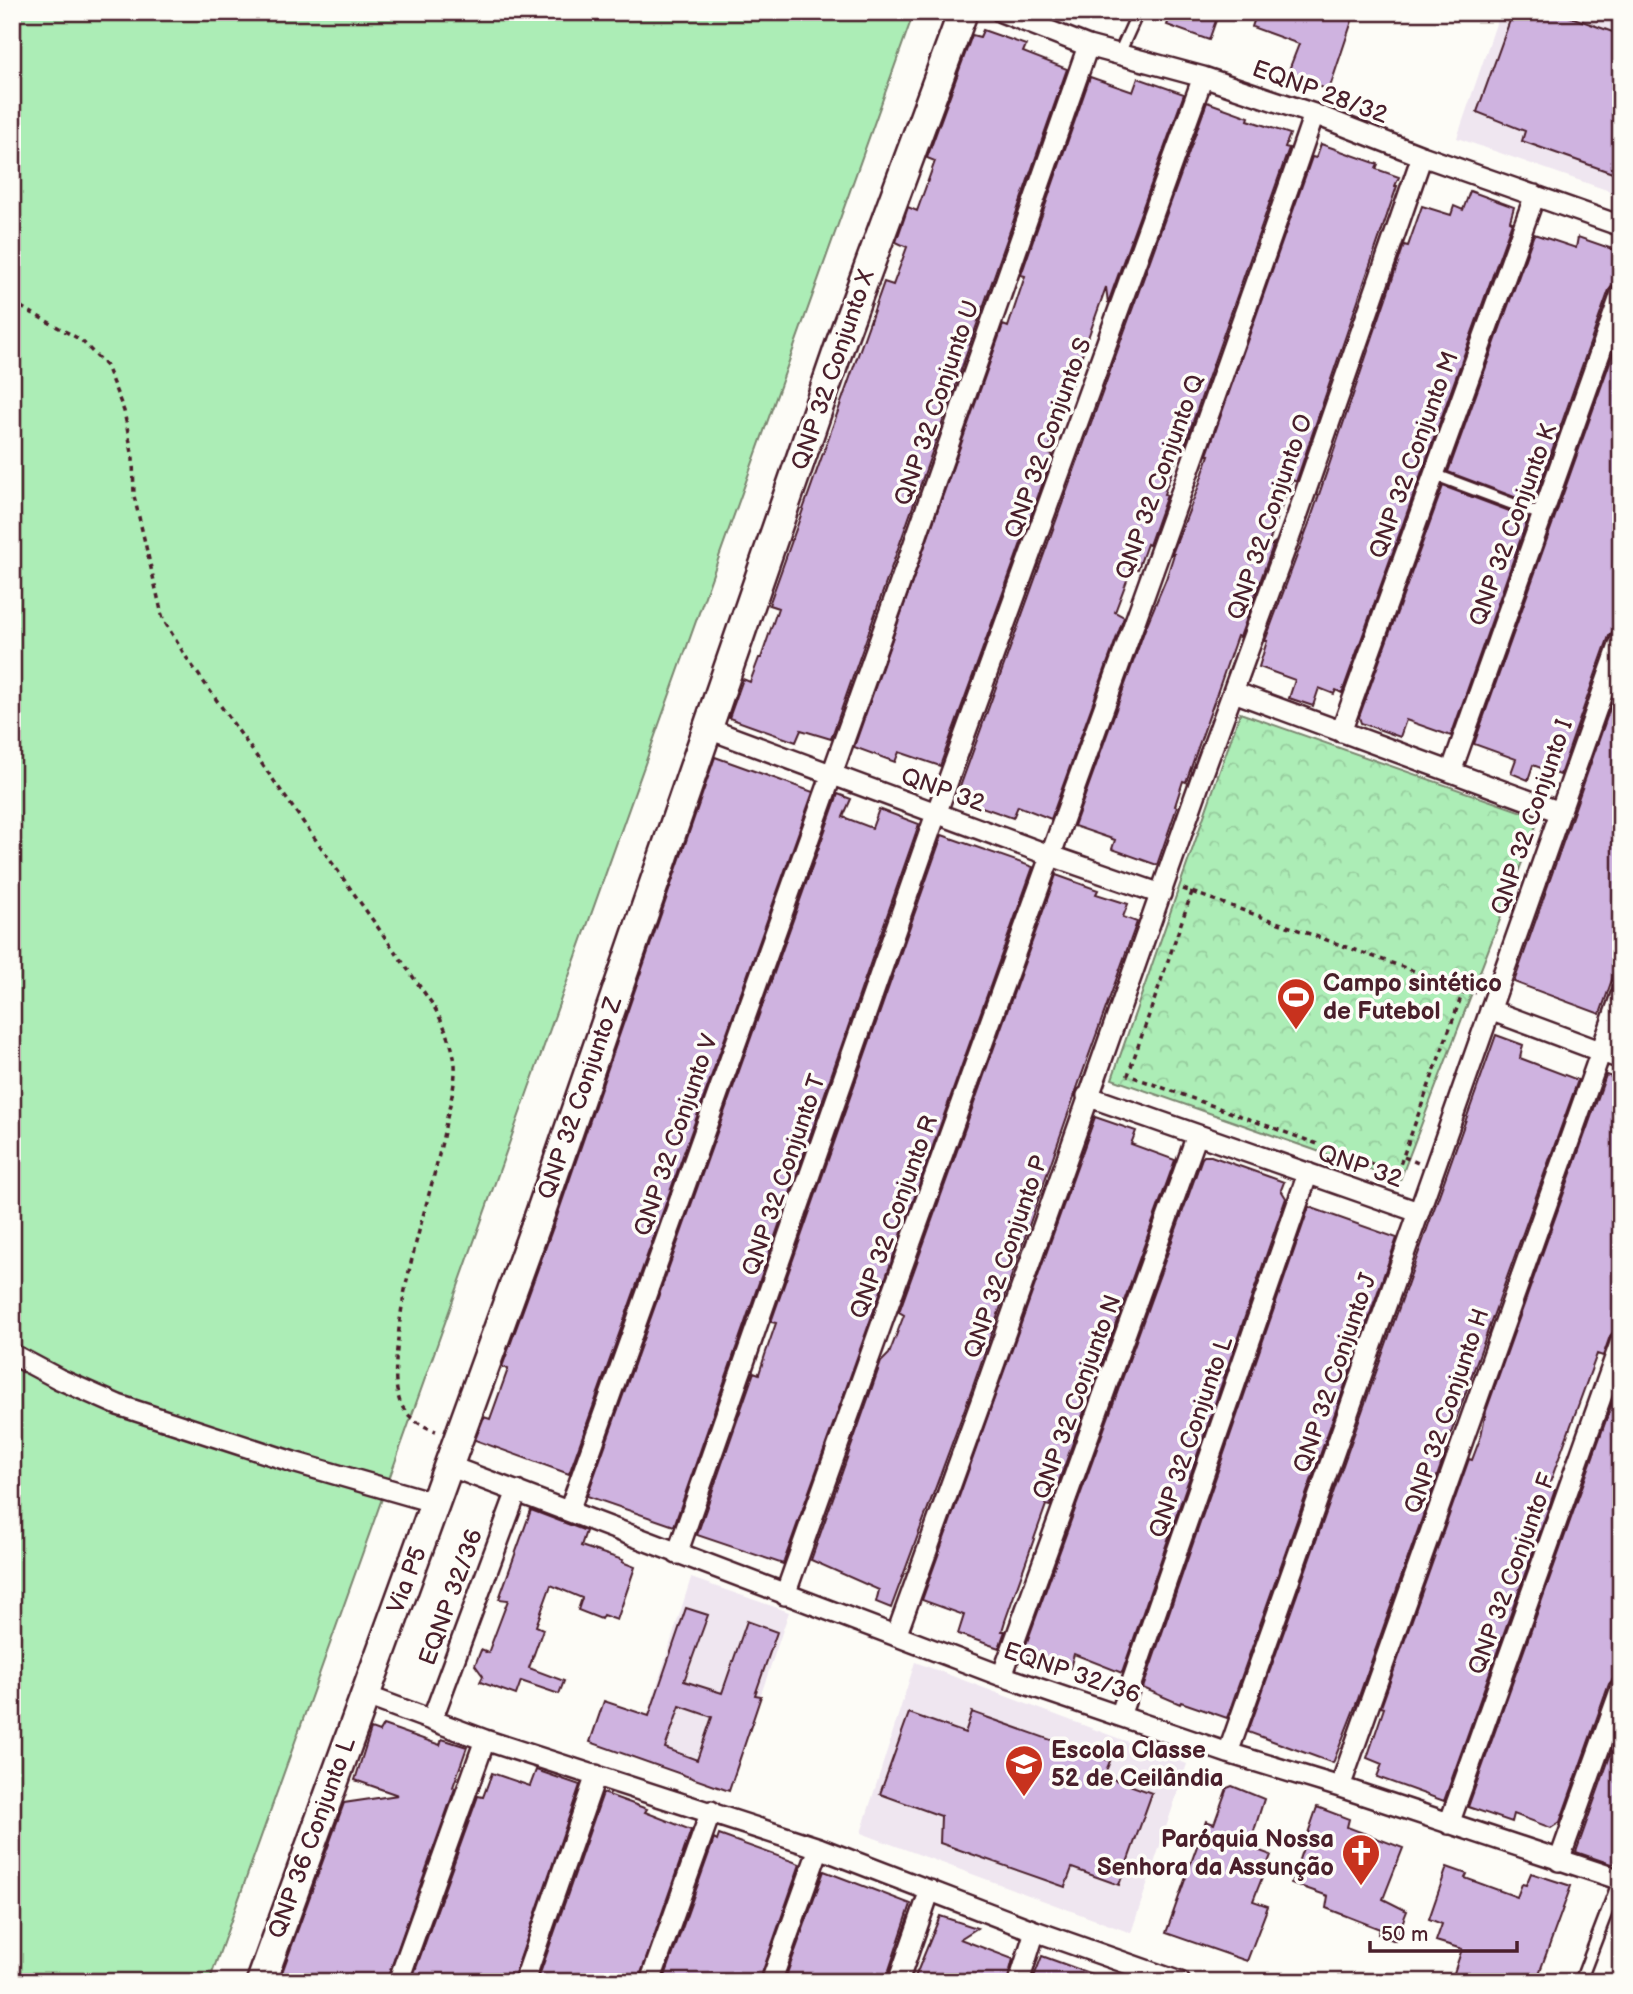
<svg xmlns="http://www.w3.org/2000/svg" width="1633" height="1994" font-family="'Balsamiq Sans',sans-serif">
<defs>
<pattern id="park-crowns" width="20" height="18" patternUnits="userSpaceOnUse" patternTransform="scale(1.75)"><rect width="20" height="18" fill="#acedb6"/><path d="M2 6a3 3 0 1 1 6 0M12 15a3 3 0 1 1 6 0" fill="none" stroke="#96cb9d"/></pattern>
</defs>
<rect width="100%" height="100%" fill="#fdfcf7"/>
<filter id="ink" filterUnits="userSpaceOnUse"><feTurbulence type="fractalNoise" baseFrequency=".0143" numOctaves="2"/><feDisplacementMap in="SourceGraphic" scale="14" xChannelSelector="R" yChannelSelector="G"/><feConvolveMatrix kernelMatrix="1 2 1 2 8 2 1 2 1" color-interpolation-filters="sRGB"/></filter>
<g filter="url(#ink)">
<path fill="#efe6f0" d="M 1500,12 L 1621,12 L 1621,195 L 1457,138 Z
M 691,1578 L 789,1612 L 729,1788 L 635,1755 Z
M 915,1662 L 1187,1764 L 1131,1933 L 861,1833 Z"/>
<path fill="#acedb6" stroke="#7b8670" stroke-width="2" d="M 12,12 L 914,12 L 209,1982 L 12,1982 Z"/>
<path fill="url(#park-crowns)" stroke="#7b8670" stroke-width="2" d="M 1240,713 L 1539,818 L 1400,1180 L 1112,1079 Z"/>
<path fill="#cfb3e0" stroke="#4a1f2b" stroke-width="2" fill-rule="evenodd" d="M 1172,12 L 1219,12 L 1209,40 L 1167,25 Z
M 1257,12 L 1355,12 L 1329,90 L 1287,75 L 1299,44 L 1252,27 Z
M 1513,12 L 1557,12 L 1621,35 L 1621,176 L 1522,141 L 1525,131 L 1477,112 Z
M 983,30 L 1026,45 L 1023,52 L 1067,69 L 831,739 L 801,730 L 796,742 L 729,718 L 743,679 L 750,682 L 759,658 L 761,658 L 778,608 L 769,605 L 884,282 L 893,285 L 907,247 L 896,242 L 904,219 L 908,207 L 917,211 L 935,161 L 927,158 L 972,35 L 980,37 Z
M 1090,77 L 1133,92 L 1138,78 L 1184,94 L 1108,303 L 1106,287 L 1049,448 L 1052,449 L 1050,454 L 1053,455 L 940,766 L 899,752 L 895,762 L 854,747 L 1003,325 L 1008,327 L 1025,276 L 1021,275 Z
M 1207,102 L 1249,117 L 1248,120 L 1290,134 L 1285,147 L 1289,148 L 1184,447 L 1181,446 L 1164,494 L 1167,495 L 1149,545 L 1147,544 L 1138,569 L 1132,567 L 1115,612 L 1124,617 L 1051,819 L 1018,806 L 1013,818 L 956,798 Z
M 1321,144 L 1378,164 L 1376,169 L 1399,177 L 1395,186 L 1397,186 L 1296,482 L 1293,480 L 1290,483 L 1267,548 L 1274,543 L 1240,637 L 1237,636 L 1186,782 L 1183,781 L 1175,806 L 1177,807 L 1157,865 L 1112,849 L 1115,840 L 1074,826 L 1145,629 L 1166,579 L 1174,554 L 1172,554 L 1198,488 L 1209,455 L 1207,455 L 1312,157 L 1316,158 Z
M 1470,191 L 1514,207 L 1510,221 L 1512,222 L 1342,693 L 1336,690 L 1334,694 L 1319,688 L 1313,706 L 1289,698 L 1295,680 L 1259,667 L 1267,641 L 1265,641 L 1311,518 L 1404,245 L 1408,246 L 1422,206 L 1451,215 L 1454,206 L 1463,210 Z
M 1534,234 L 1576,248 L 1578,237 L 1621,252 L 1621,282 L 1614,284 L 1609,290 L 1533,504 L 1448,472 Z
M 1621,331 L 1621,628 L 1614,630 L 1609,636 L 1560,775 L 1533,765 L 1528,780 L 1511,773 L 1516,759 L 1474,744 Z
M 1443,486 L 1528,518 L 1451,736 L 1406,720 L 1400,737 L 1361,723 L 1359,717 Z
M 1621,677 L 1621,954 L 1600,1014 L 1514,982 Z
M 715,757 L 813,792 L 569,1474 L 475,1440 L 484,1417 L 490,1419 L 508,1369 L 502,1367 L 556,1219 Z
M 838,794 L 851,799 L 843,817 L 872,828 L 879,809 L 919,824 L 674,1526 L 587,1496 Z
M 942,835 L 1033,867 L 783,1564 L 697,1535 L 754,1372 L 759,1374 L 765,1355 L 776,1323 L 771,1322 Z
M 1056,875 L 1098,890 L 1096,894 L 1128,904 L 1123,917 L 1137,922 L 1076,1091 L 971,1392 L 891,1608 L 876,1602 L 879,1590 L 811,1560 L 881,1362 L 889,1354 L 904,1315 L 899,1312 Z
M 1496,1035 L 1523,1045 L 1520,1058 L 1578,1080 L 1445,1450 L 1446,1451 L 1358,1699 L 1333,1763 L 1248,1732 Z
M 1606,1075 L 1621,1080 L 1621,1329 L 1614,1331 L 1610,1336 L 1603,1356 L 1597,1354 L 1548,1488 L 1555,1490 L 1444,1801 L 1377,1777 L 1382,1764 L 1367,1758 L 1384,1708 L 1381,1707 L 1469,1459 L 1472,1460 L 1481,1436 L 1486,1411 Z
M 1095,1117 L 1136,1131 L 1131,1144 L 1175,1160 L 1050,1506 L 1046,1505 L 1040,1522 L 1005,1621 L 1002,1631 L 1005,1631 L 999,1648 L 958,1634 L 964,1615 L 922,1600 Z
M 1204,1156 L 1211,1156 L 1284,1182 L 1281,1190 L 1286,1198 L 1122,1673 L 1074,1654 L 1070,1668 L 1023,1653 L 1202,1158 Z
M 1309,1207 L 1397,1238 L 1227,1718 L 1181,1702 L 1180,1704 L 1143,1688 Z
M 1621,1378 L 1621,1651 L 1614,1671 L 1621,1672 L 1621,1676 L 1614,1678 L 1609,1684 L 1560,1822 L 1551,1828 L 1514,1814 L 1512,1822 L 1468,1807 Z
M 531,1510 L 586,1531 L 581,1546 L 623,1560 L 622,1562 L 635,1567 L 617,1620 L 603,1615 L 601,1619 L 578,1610 L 582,1598 L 551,1585 L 536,1626 L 543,1629 L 529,1668 L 564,1681 L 559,1694 L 521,1681 L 516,1695 L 480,1682 L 483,1676 L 475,1665 L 481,1650 L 488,1653 L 508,1600 L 499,1599 Z
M 686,1608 L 708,1615 L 684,1681 L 722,1693 L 747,1621 L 777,1632 L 755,1695 L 761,1696 L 729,1791 L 590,1742 L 604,1701 L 649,1716 ZM 680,1706 L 712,1717 L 697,1760 L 665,1748 Z
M 972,1712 L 1110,1761 L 1104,1776 L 1152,1793 L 1119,1885 L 1072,1868 L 1065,1887 L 940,1843 L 941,1816 L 880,1794 L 909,1713 L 965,1733 Z
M 383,1725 L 440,1745 L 442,1739 L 467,1747 L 453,1787 L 455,1788 L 386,1982 L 291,1982 L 280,1978 L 344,1803 L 398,1795 L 355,1780 L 371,1729 L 379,1732 Z
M 1621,1725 L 1621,1861 L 1611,1864 L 1576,1852 Z
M 536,1770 L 580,1785 L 512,1982 L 411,1982 L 478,1796 L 483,1797 L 492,1773 L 530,1786 Z
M 1232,1786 L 1264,1799 L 1249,1847 L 1271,1855 L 1253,1901 L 1268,1906 L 1247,1961 L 1166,1933 L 1206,1821 L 1214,1824 L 1227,1788 Z
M 603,1793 L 647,1809 L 645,1812 L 691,1830 L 638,1982 L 537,1982 Z
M 1317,1807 L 1349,1819 L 1347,1827 L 1403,1848 L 1383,1899 L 1407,1911 L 1395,1941 L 1378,1934 L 1380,1929 L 1326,1908 L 1328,1896 L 1291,1883 Z
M 719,1835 L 800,1864 L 759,1982 L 663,1982 L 714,1839 L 717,1841 Z
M 1447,1867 L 1467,1874 L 1465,1878 L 1517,1897 L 1522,1884 L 1526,1885 L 1531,1873 L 1571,1886 L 1536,1982 L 1451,1982 L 1462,1949 L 1436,1941 L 1442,1924 L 1429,1919 Z
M 824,1871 L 911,1904 L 885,1982 L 784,1982 Z
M 940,1916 L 977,1928 L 960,1939 L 1013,1959 L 1007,1982 L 913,1982 Z
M 1042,1956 L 1108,1980 L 1108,1982 L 1032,1982 Z"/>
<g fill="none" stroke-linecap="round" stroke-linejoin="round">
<defs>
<path id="lane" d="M 1119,54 L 1138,12
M 1433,474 L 1542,515
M 1580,1982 L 1619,1880"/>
<path id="street" d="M 1001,12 L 1088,46 L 1203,77 L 1314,114 L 1422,156 L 1621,226
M 1234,692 L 1560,812
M 709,729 L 1049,855 L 1161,894
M 1341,732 L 1535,195
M 1451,772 L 1621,294
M 1490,1010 L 1621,1059
M 1087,1096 L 1418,1212
M 12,1354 L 59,1379 L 118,1405 L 293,1462 L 436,1503
M 449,1466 L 1002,1676 L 1228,1753 L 1340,1787 L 1621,1880
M 569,1511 L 899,586 L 1088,46
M 677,1554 L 936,814 L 1203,77
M 785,1595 C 959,1101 1143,610 1314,114
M 896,1636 L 983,1396 L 1201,779 L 1294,525 L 1422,156
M 1002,1676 L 1197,1135
M 364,1695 L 485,1740 L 819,1848 L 1035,1931 L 1180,1982
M 1120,1716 L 1308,1173
M 432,1720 L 517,1491
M 1228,1753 L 1621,640
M 1340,1787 L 1621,995
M 1449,1824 L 1621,1341
M 1559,1861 L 1621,1688
M 398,1982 L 485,1740
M 524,1982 L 596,1775
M 650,1982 L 711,1811
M 771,1982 L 819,1848
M 898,1982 L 930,1890
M 1019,1982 L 1035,1931"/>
<path id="secondary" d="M 261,1982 L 540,1214 L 841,342 L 963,12"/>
</defs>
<use href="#lane" stroke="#4a1f2b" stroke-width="15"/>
<use href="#street" stroke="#4a1f2b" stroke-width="24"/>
<use href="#secondary" stroke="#4a1f2b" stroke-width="33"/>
<path stroke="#4a1f2b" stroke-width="3.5" stroke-dasharray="5 5" stroke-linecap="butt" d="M 12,302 L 81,340 L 106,366 L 124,411 L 133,458 L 134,496 L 163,619 L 186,657 L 433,1005 C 443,1023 453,1043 455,1064 C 456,1085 449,1107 445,1127 C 431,1199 404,1267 398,1339 C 396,1360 393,1382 400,1402 C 407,1418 421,1426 436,1431
M 1183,889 L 1476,993
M 1192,892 L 1128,1075 L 1397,1173 L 1464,989
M 1404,1157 L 1418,1163"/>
<use href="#lane" stroke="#fdfcf7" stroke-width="10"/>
<use href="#street" stroke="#fdfcf7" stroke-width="19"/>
<use href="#secondary" stroke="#fdfcf7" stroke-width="28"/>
</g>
</g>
<defs>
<symbol id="stadium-pin" viewBox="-11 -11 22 30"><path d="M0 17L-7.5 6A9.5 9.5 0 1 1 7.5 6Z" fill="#c8321e" stroke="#fdfcf7"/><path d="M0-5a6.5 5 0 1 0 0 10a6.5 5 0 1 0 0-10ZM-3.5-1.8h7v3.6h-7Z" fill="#fff"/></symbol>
<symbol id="school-pin" viewBox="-11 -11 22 30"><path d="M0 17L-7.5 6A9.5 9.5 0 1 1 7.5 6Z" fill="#c8321e" stroke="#fdfcf7"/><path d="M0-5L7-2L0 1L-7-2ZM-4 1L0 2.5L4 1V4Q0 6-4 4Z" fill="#fff"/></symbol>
<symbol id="church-pin" viewBox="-11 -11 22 30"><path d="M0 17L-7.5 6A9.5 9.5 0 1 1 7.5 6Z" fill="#c8321e" stroke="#fdfcf7"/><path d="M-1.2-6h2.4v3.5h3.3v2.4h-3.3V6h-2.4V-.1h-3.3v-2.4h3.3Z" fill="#fff"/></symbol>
</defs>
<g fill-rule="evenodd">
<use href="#stadium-pin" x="1274" y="975" width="44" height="60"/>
<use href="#school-pin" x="1002" y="1742" width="44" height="60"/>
<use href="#church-pin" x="1339" y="1831" width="44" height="60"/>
</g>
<g text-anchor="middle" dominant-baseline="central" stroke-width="7" stroke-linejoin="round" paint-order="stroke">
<g font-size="24" fill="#4a1f2b" stroke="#fdfcf7">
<text transform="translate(1320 92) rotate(20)">EQNP 28/32</text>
<text transform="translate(833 370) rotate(-71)">QNP 32 Conjunto X</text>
<text transform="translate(937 403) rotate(-71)">QNP 32 Conjunto U</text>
<text transform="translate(1048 438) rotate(-70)">QNP 32 Conjunto S</text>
<text transform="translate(1414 455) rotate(-70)">QNP 32 Conjunto M</text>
<text transform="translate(1160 477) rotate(-70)">QNP 32 Conjunto Q</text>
<text transform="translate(1270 517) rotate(-71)">QNP 32 Conjunto O</text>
<text transform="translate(1513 525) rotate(-70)">QNP 32 Conjunto K</text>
<text transform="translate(943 790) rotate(20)">QNP 32</text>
<text transform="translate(1532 817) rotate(-71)">QNP 32 Conjunto I</text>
<text transform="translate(580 1098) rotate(-71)">QNP 32 Conjunto Z</text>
<text transform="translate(676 1135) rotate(-71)">QNP 32 Conjunto V</text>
<text transform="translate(1360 1166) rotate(19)">QNP 32</text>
<text transform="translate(784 1175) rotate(-71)">QNP 32 Conjunto T</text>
<text transform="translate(894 1217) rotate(-70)">QNP 32 Conjunto R</text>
<text transform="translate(1006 1257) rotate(-71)">QNP 32 Conjunto P</text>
<text transform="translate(1335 1373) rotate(-71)">QNP 32 Conjunto J</text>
<text transform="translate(1077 1397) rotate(-70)">QNP 32 Conjunto N</text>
<text transform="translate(1447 1411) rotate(-71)">QNP 32 Conjunto H</text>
<text transform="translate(1191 1437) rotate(-71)">QNP 32 Conjunto L</text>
<text transform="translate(1512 1574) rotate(-70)">QNP 32 Conjunto F</text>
<text transform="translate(407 1580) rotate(-69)">Via P5</text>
<text transform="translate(451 1597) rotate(-70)">EQNP 32/36</text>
<text transform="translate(1072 1673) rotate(19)">EQNP 32/36</text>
<text transform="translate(312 1838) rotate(-70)">QNP 36 Conjunto L</text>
</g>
<g font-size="24" font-weight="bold" fill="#4a1f2b" stroke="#fdfcf7" text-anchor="start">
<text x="1323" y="983">Campo sintético<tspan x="1323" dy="28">de Futebol</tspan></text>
<text x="1051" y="1750">Escola Classe<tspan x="1051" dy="28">52 de Ceilândia</tspan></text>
<text x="1334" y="1839" text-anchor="end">Paróquia Nossa<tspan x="1334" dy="28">Senhora da Assunção</tspan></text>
</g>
</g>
<rect width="1633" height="1994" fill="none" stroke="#fdfcf7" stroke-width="42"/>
<rect x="21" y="21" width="1591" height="1952" fill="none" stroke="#4a1f2b" stroke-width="2.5" filter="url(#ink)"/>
<path d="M1370 1941v10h147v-10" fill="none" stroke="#4a1f2b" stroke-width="3.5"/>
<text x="1381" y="1941" font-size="21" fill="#4a1f2b" stroke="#fdfcf7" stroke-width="5" paint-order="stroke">50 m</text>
</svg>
